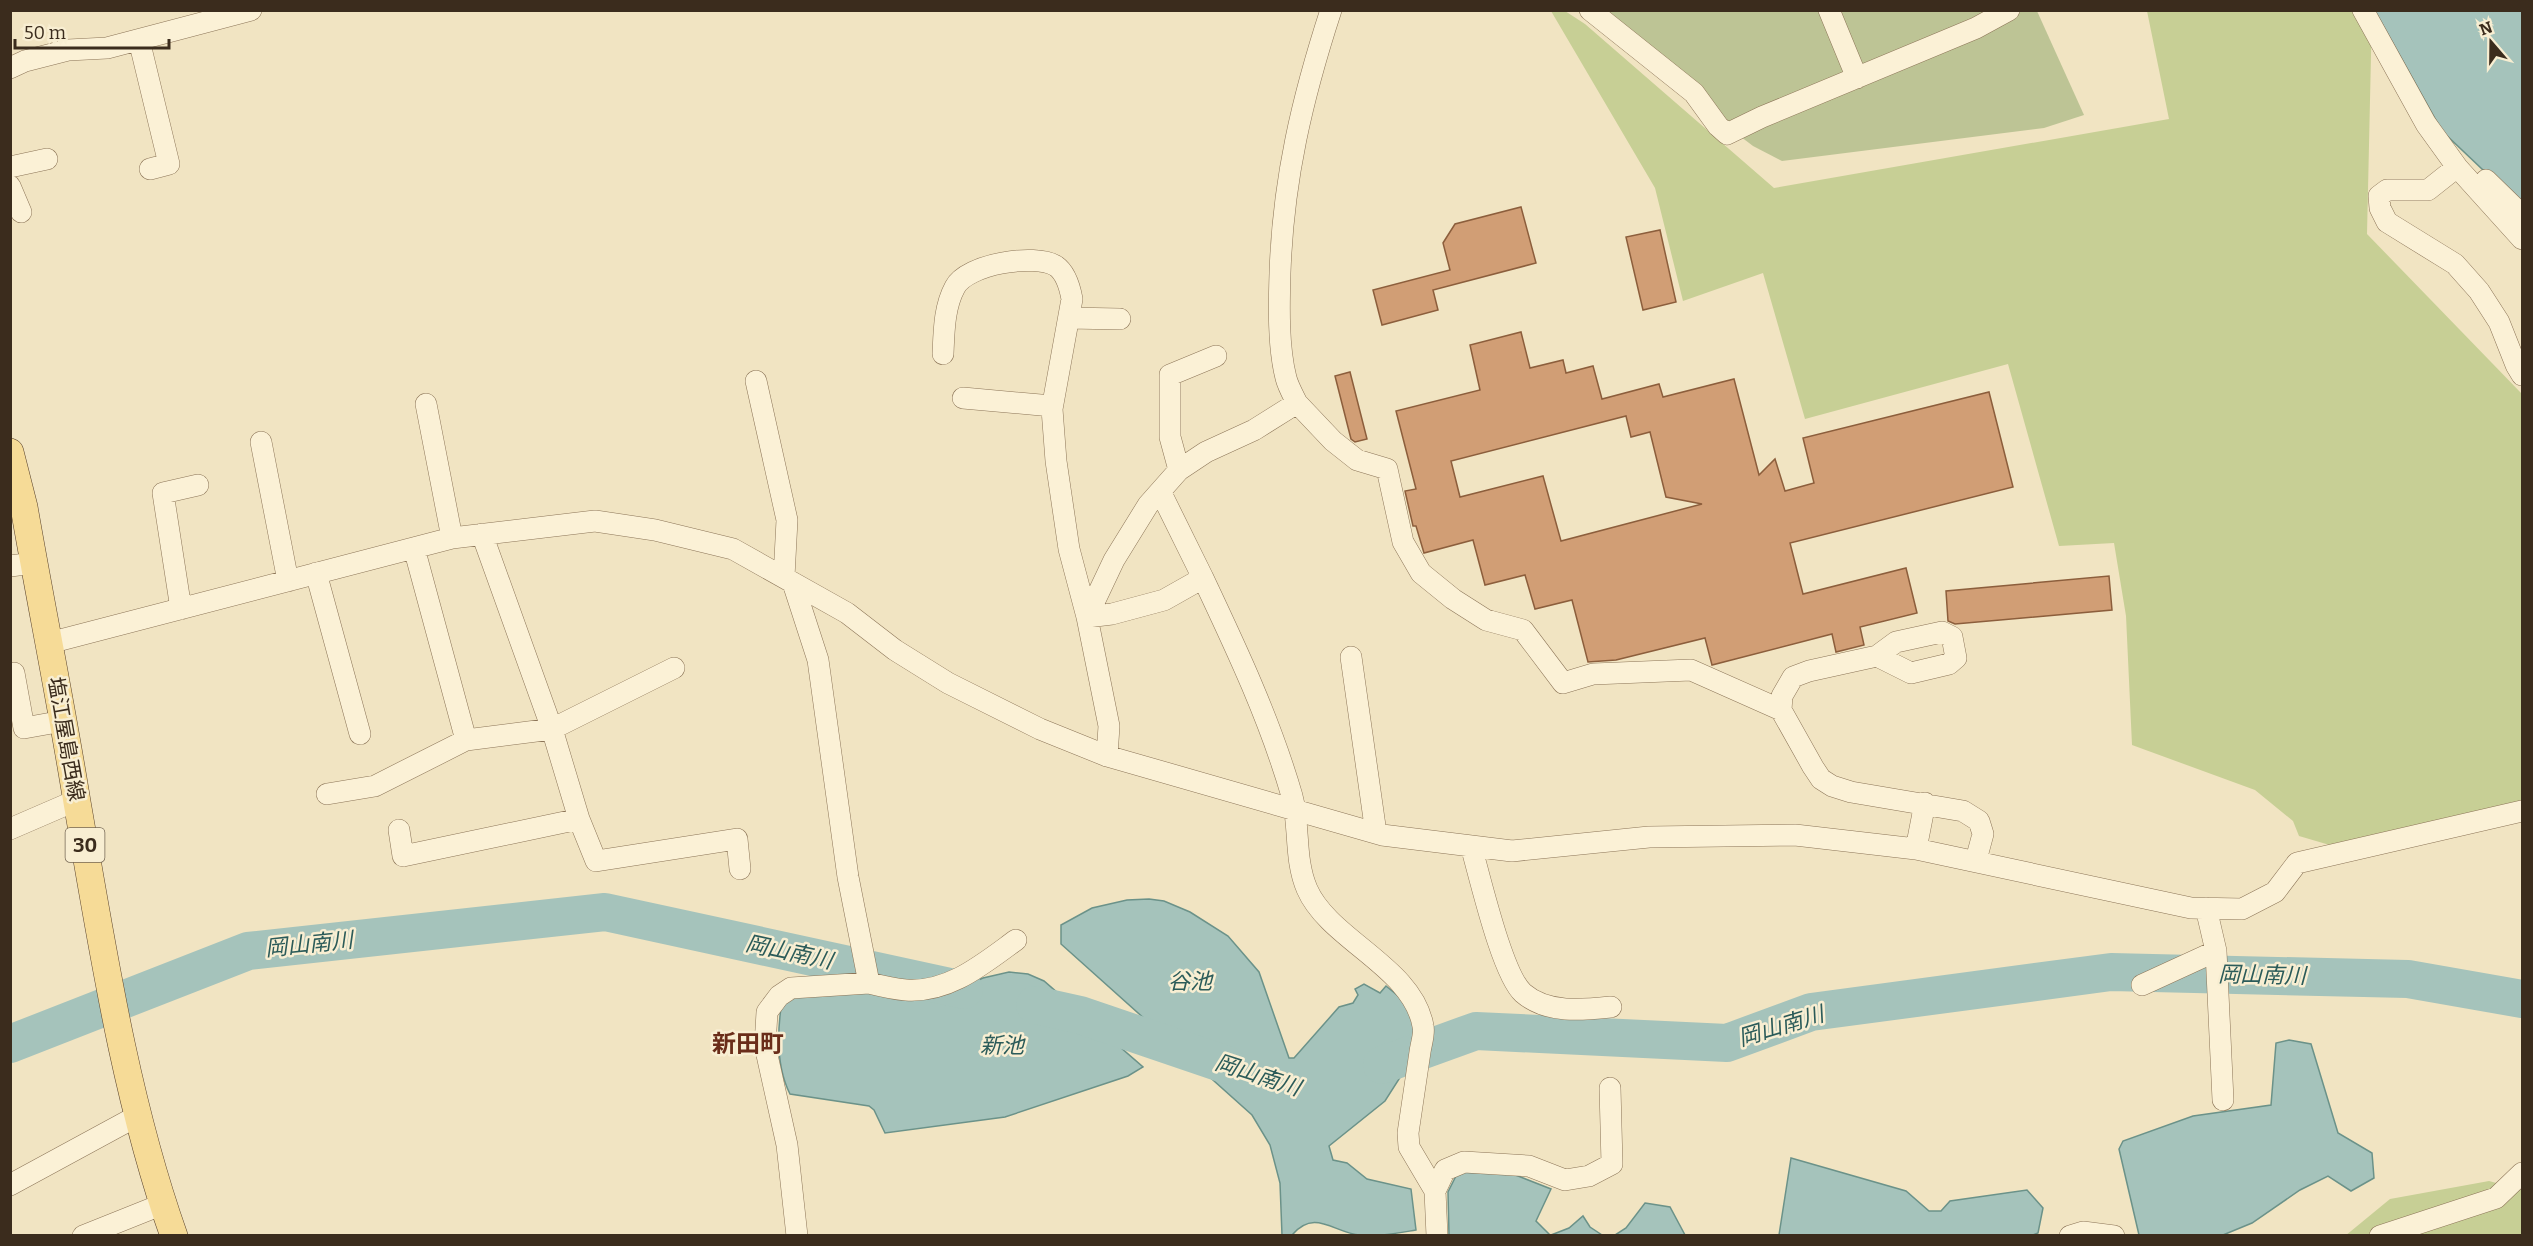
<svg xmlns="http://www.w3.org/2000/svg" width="2533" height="1246" font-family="Bitter,'Noto Sans JP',serif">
<rect width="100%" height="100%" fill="#f1e4c2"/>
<path fill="#c7cf95" d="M 1551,11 L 1565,11 L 1585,24 L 1774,188 L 2169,119 L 2147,11 L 2372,11 L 2367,234 L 2522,394 L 2522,805 L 2333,846 L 2299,836 L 2293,821 L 2255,790 L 2132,745 L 2126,616 L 2114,543 L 2059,546 L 2008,364 L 1805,419 L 1763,273 L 1683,301 L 1655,188 Z
M 2489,1181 L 2522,1190 L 2522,1235 L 2345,1236 L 2390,1199 Z"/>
<path fill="#bdc495" d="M 1596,11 L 2037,11 L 2084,115 L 2044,128 L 1782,161 L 1753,146 L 1724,124 Z"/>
<path fill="#a5c3bb" stroke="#6b9289" stroke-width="1.5" d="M 2375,11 L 2522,11 L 2522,207 L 2442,131 Z
M 1149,899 L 1164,901 L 1190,912 L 1228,936 L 1259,972 L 1289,1058 L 1294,1058 L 1339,1007 L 1353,1003 L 1358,995 L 1355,989 L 1364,984 L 1380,993 L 1386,986 L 1408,1004 L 1417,1029 L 1408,1065 L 1385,1101 L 1329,1146 L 1333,1160 L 1347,1163 L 1367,1179 L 1411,1189 L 1416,1230 C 1398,1233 1379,1237 1360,1235 C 1334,1233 1315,1208 1292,1235 L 1282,1235 L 1280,1183 L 1270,1145 L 1252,1115 L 1061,944 L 1061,925 L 1092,908 L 1127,900 Z
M 1009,972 L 1028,974 L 1044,981 L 1143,1067 L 1128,1076 L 1005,1117 L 885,1133 L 874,1110 L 869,1106 L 790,1094 C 776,1066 777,1032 782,1001 L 792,994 L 869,991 L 945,995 L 983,978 Z
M 2289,1040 L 2311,1044 L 2338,1133 L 2372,1153 L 2374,1178 L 2351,1191 L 2328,1176 L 2300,1190 L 2252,1223 L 2223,1235 L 2139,1235 L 2119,1149 L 2123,1141 L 2193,1116 L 2271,1105 L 2276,1043 Z
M 1791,1158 L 1906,1191 L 1929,1211 L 1941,1211 L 1950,1201 L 2027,1190 L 2043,1208 L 2038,1233 L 2030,1236 L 1779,1235 Z
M 1458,1172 L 1513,1174 L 1551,1189 L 1536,1221 L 1550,1235 L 1449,1235 L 1448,1192 Z
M 1645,1203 L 1670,1207 L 1685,1235 L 1615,1235 L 1626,1228 Z
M 1583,1216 L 1590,1227 L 1602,1235 L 1551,1235 L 1569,1228 Z"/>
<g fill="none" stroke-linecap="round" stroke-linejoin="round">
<path stroke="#a5c3bb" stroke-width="38" d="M 1035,1005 L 1080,1015 L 1227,1065
M 10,1044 L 248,951 L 605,912 L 964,990
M 1382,1065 L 1476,1031 L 1727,1043 L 1811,1012 L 2111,972 L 2408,979 L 2522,999"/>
</g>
<path fill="#d19e75" stroke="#8c5e3c" stroke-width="1.5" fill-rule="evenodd" d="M 1521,207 L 1536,263 L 1433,290 L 1438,310 L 1382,325 L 1373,290 L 1450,270 L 1443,243 L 1455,224 Z
M 1660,230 L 1676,302 L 1643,310 L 1626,237 Z
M 1521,332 L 1530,368 L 1563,360 L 1566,373 L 1593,366 L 1602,399 L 1659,384 L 1663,397 L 1734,379 L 1759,475 L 1775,459 L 1785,491 L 1814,483 L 1803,438 L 1989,392 L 2013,487 L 1790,543 L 1803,594 L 1906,568 L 1917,613 L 1860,627 L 1864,645 L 1836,652 L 1832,634 L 1712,665 L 1705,638 L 1616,660 L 1588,662 L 1572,600 L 1535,609 L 1525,575 L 1485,585 L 1473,540 L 1424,553 L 1416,526 L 1413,526 L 1405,491 L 1416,489 L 1396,411 L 1480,390 L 1470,345 ZM 1626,416 L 1631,437 L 1650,432 L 1666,497 L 1702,504 L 1561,541 L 1543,476 L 1460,497 L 1451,461 Z
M 1350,372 L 1367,439 L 1355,442 L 1351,439 L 1335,376 Z
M 2109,576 L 2112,610 L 1955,624 L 1948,621 L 1946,591 Z"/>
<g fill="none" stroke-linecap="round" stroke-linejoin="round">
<defs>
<path id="minor" d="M 1590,10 L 1694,93 L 1718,126 L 1727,134 L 1762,117 L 1976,28 L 2009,10
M 1829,10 L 1857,78
M 2363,10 L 2426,124 L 2457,167 L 2522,239
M 139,40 L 169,164 L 150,169
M 10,68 L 25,61 L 68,50 L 107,48 L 251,10
M 10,167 L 47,159
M 2457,167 L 2428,190 L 2387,190 L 2379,196 L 2380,208 L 2387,222 L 2455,264 L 2479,291 L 2499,322 L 2516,365 L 2522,375
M 2486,180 L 2522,215
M 10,186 L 21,212
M 1069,318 L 1120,319
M 943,354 C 944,332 944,307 955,287 C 967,264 1035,253 1056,266 C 1066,273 1070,288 1072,299 L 1052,409 L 1056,461 L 1069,549 L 1087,617 L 1112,614 L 1164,600 L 1203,578 C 1237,650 1270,720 1292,796 C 1300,825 1294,859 1307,889 C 1329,940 1413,967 1423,1026 C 1425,1033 1421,1044 1420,1052 C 1416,1079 1412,1106 1408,1133 L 1409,1147 L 1435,1191 L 1437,1236
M 756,381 L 787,520 L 784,577
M 963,398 L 1052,406
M 1297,403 C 1293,395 1288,386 1286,378 C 1278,347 1279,305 1280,273 C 1283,180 1302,99 1331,10
M 426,404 L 452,538
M 261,442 L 288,581
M 1179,470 L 1170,437 L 1170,375 L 1216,356
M 1161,493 L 1203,578
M 482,534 L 552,729 L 579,819 L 596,861 L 737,839 L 740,869
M 414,548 L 466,740
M 10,566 L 34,563
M 316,573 L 360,734
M 793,583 L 818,660 L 848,877 L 869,983 L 791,988 L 779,996 L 767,1012 L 765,1046 L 787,1145 L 797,1236
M 181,609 L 163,493 L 198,485
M 49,643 L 452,538 L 595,521 L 655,530 L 733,549 L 847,613 L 895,650 L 948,683 L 1040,729 L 1107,756 L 1382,835 L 1512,851 L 1649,837 L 1795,835 L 1916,849 L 2191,908 L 2242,909 L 2275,892 L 2297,863 L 2522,811
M 1877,656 L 1911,673 L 1949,664 L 1956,658 L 1952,637 L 1942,632 L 1896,642 L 1877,656 L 1809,671 L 1793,677 L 1782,696 L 1781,710 L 1813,767 L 1821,779 L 1832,786 L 1851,792 L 1963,811 L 1979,821 L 1983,834 L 1976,860
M 1351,657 L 1376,833
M 14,673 L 24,728 L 63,721
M 1107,756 L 1109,726 L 1087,617 L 1114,560 L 1148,505 L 1179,470 L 1206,452 L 1254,430 L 1297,403 L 1333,441 L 1357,460 L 1387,469 L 1403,542 L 1421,573 L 1453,599 L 1486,620 L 1523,630 L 1563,683 L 1593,674 L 1691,670 L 1781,710
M 327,794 L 375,786 L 466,740 L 552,729 L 674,668
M 10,829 L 77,800
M 399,830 L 403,856 L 579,819
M 1471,846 C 1480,877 1502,974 1523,993 C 1547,1014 1583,1010 1611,1007
M 1916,849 L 1925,803
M 2206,908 L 2216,951 L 2223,1100
M 869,983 C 881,986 894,989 906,990 C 949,993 983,964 1016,940
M 2142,985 L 2216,951
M 10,1185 L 139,1115
M 1435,1191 L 1445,1170 L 1464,1162 L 1529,1166 L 1565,1180 L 1589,1176 L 1612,1164 L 1610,1088
M 83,1236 L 163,1204
M 2070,1236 L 2083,1232 L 2114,1236
M 2380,1236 L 2496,1198 L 2522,1173"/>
<path id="major" d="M 10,452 L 24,507 C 41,605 61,703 77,802 C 102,945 125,1098 174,1236"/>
</defs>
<use href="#minor" stroke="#8c7558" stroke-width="22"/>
<use href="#major" stroke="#59422c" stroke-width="28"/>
<use href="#minor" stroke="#fbf1d6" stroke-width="21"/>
<use href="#major" stroke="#f6db97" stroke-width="27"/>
</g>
<g text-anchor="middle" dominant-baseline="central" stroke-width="5" stroke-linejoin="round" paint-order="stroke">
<rect fill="#f8eed2" stroke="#746653" stroke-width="1.5" x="65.5" y="828" width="39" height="34" rx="4.5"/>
<g font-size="20" font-weight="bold" fill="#3b2c1d">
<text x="85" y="845">30</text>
</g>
<g font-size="21" fill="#3b2c1d" stroke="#f8eed2">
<text transform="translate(66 739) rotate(80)">塩江屋島西線</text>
</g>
<g font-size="22" font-style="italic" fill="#2b5b59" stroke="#f8eed2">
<text transform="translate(309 944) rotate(-6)">岡山南川</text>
<text transform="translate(789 952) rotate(12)">岡山南川</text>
<text transform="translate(2262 975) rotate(1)">岡山南川</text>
<text x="1190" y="981">谷池</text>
<text transform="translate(1781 1026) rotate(-17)">岡山南川</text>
<text x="1002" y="1045">新池</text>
<text transform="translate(1258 1075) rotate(18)">岡山南川</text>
</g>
<g font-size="24" font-weight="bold" fill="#6a2d1a" stroke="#f8eed2">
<text x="748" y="1044">新田町</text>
</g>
</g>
<rect width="2533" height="1246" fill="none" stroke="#3b2c1d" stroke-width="24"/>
<g transform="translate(2491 42) rotate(340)" stroke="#f8eed2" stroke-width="4.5" paint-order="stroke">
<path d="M0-4.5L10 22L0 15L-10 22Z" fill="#3b2c1d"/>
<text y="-9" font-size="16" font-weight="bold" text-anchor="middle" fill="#3b2c1d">N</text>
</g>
<path d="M15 39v9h154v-9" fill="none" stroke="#3b2c1d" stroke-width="3"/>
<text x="24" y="39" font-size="18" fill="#3b2c1d" stroke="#f8eed2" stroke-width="4.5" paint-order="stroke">50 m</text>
</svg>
